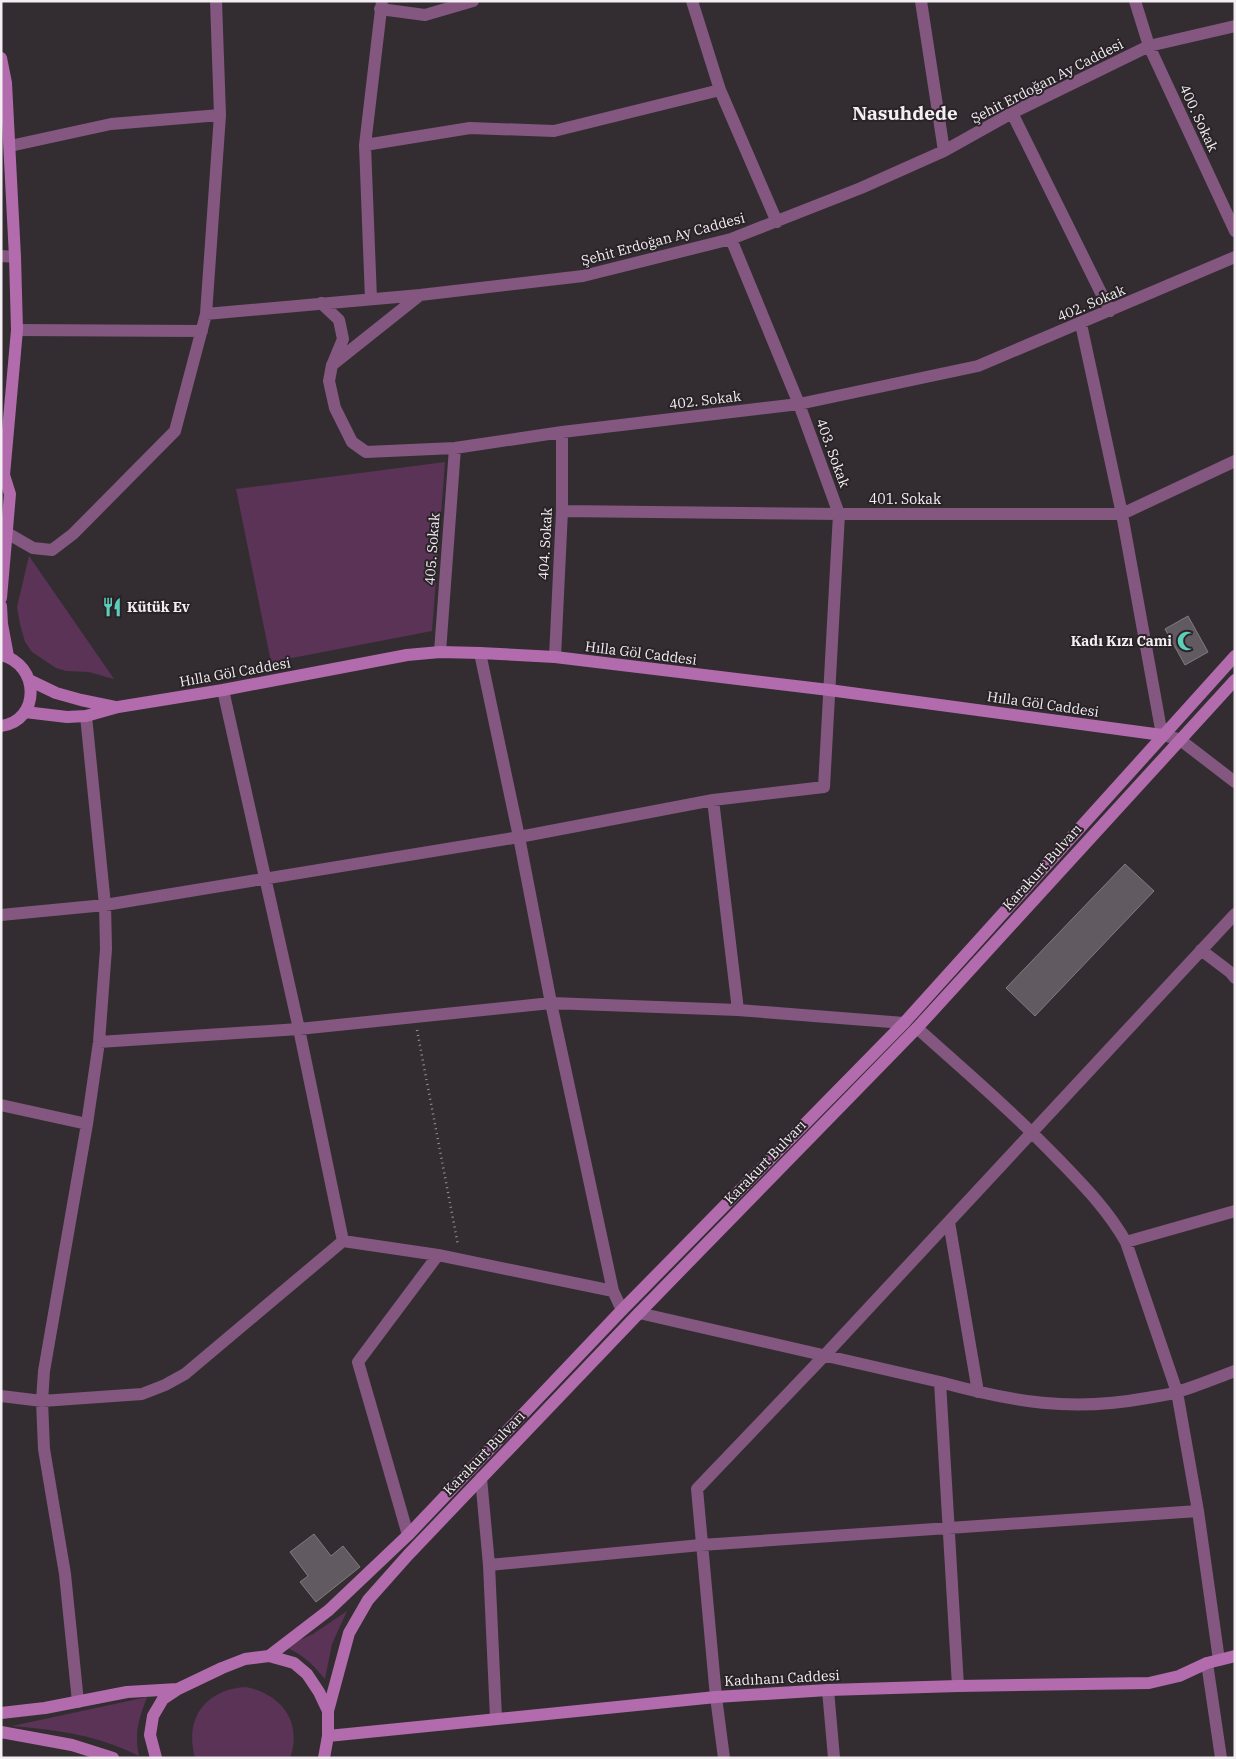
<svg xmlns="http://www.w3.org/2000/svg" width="1236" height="1759" font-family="'IBM Plex Serif',serif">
<rect width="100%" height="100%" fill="#332d32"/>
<path fill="#5a3357" d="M 445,462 L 432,631 L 271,662 L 236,489 Z
M 29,556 L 114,679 L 89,672 L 66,671 L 56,668 L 32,652 L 25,642 L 20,624 L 17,607 Z
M 347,1611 L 332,1644 L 325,1679 C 312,1664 304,1655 285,1647 L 313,1634 Z
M 246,1687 C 281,1694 303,1722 290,1758 L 195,1758 C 184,1718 206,1689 246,1687 Z
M 147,1697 C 139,1719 134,1732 139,1756 C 97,1735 58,1730 12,1726 Z"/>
<path fill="#615a60" stroke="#817a80" d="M 1188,616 L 1208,652 L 1185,665 L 1165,629 Z
M 1125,864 L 1154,891 L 1035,1016 L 1006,988 Z
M 314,1534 L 331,1556 L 343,1546 L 360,1567 L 316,1602 L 300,1582 L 308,1576 L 290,1552 Z"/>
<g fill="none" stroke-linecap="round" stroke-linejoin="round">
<path stroke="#979296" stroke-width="2.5" stroke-dasharray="1 4" stroke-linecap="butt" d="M 417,1030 L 458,1245"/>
<path stroke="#835780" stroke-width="12" d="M 692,1 L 720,90 L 777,222
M 921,1 L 944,151
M 1135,1 L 1149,46 L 1235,231
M 380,9 L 425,15 L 473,1
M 1012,113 L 1110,311
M 365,145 L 470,128 L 554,131 L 720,90
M 10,146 L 111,124 L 220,115
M 1,256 L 15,257
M 420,295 L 332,365 L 329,381 L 335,408 L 352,442 L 366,452 L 455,448 L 562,432 L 799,404 L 978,366 L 1235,257
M 371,299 L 365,145 L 382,1
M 321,303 L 339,320 L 343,339 L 333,363
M 206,314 L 420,295 L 583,276 L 731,239 L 861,188 L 944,151 L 1012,113 L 1149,46 L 1235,26
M 1081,324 L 1122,514 L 1162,735 L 1179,739 L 1235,782
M 17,330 L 202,331
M 562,511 L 839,514 L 1122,514 L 1235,461
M 7,533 L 33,548 L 52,550 L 73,534 L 175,431 L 206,314 L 220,115 L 216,1
M 440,652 L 455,448
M 480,653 L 519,837 L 551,1003 L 613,1291 L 622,1310
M 555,657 L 562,511 L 562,432
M 223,690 L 299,1029 L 343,1241
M 713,800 L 738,1010
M 1,915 L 105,905 L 519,837 L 713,800 L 824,787 L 839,514 L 799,404 L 731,239
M 1201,950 L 1230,972 L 1235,978
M 917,1028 C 965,1071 1014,1113 1059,1160 C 1084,1186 1108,1210 1126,1242 L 1177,1392 L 1198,1511 L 1219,1660
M 99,1042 L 299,1029 L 551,1003 L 738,1010 L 904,1023
M 1,1105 L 87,1124
M 949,1222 L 978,1392
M 1126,1242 L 1235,1211
M 639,1313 L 940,1382 C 1013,1402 1071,1412 1147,1398 C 1157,1396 1168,1395 1177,1392 C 1197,1386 1216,1378 1235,1371
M 940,1382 L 958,1686
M 1,1396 L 42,1401 L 142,1394 L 165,1385 L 185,1374 L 343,1241 L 438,1255 L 613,1291
M 481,1478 L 489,1565 L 496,1718
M 408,1535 L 358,1362 L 438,1255
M 489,1565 L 701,1545 L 1198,1511
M 1207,1663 L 1221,1758
M 828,1690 L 834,1758
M 78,1702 L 65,1574 L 44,1449 L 42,1401 L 44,1371 L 87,1124 L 99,1042 L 106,949 L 105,905 L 86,716
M 724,1758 L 716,1697 L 697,1489 L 824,1356 L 1235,914"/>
<path stroke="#b26cad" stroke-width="12" d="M 1,58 L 6,83 L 15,257 L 17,330 L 4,475 L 10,494 L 1,598
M 1,606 L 2,624 L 8,656
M 1,655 C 40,664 41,721 1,726
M 31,681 L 56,693 L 81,700 L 115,707
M 25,712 L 67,717 L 86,716 L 118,707 L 223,690 L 407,655 L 440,652 L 480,653 L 555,657 L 829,690 L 1162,735
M 269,1656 L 329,1610 L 408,1535 L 622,1310 L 904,1023 L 1235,656
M 328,1711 L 349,1633 L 368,1600 L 408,1555 L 639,1313 L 917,1028 L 1235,680
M 1,1713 L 45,1708 L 127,1692 L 178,1689
M 1,1732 L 72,1745 L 113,1758
M 328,1736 L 716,1697 L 828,1690 L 958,1686 L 1149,1683 L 1179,1676 L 1207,1663 L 1235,1656
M 156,1758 L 150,1735 L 153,1716 L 163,1699 L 178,1689 L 222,1668 L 245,1659 L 269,1656 L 294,1663 L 307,1674 L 319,1692 L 328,1711 L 328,1736 L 324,1758"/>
</g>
<defs>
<symbol id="restaurant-bare" viewBox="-9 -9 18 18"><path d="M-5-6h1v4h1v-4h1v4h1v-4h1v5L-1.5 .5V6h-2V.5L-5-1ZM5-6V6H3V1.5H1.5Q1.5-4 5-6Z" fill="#5dceb9" stroke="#292328" stroke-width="2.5" paint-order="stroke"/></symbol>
<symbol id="mosque-bare" viewBox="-9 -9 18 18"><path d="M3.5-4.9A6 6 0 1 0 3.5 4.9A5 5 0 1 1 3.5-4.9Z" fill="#5dceb9" stroke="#292328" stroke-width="2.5" paint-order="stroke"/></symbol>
</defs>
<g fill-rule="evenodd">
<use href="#restaurant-bare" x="98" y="593" width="28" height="28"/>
<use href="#mosque-bare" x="1173" y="627" width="28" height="28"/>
</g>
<g text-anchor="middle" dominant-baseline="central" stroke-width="4" stroke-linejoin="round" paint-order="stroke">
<g font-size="14" fill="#f2eef1" stroke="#292328">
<text transform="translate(1047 81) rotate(-27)">Şehit Erdoğan Ay Caddesi</text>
<text transform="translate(1199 118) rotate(65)">400. Sokak</text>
<text transform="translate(663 239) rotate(-15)">Şehit Erdoğan Ay Caddesi</text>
<text transform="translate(1091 303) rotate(-23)">402. Sokak</text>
<text transform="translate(705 400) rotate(-7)">402. Sokak</text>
<text transform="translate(833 453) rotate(70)">403. Sokak</text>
<text x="905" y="499">401. Sokak</text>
<text transform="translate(545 544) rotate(-87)">404. Sokak</text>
<text transform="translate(432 549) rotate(-86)">405. Sokak</text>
<text transform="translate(641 653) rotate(7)">Hılla Göl Caddesi</text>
<text transform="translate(235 672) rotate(-10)">Hılla Göl Caddesi</text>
<text transform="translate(1043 704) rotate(8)">Hılla Göl Caddesi</text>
<text transform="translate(1042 867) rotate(-48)">Karakurt Bulvarı</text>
<text transform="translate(765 1162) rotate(-46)">Karakurt Bulvarı</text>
<text transform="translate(484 1453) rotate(-46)">Karakurt Bulvarı</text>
<text transform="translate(782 1678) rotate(-3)">Kadıhanı Caddesi</text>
</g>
<g font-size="14" font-weight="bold" fill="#f2eef1" stroke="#292328" text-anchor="start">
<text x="127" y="607">Kütük Ev</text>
<text x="1172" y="641" text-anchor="end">Kadı Kızı Cami</text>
</g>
<g font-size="19" font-weight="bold" fill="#f2eef1" stroke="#292328">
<text x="905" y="113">Nasuhdede</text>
</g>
</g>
<rect width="1236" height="1759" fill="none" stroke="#f2eef1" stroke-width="5"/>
</svg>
